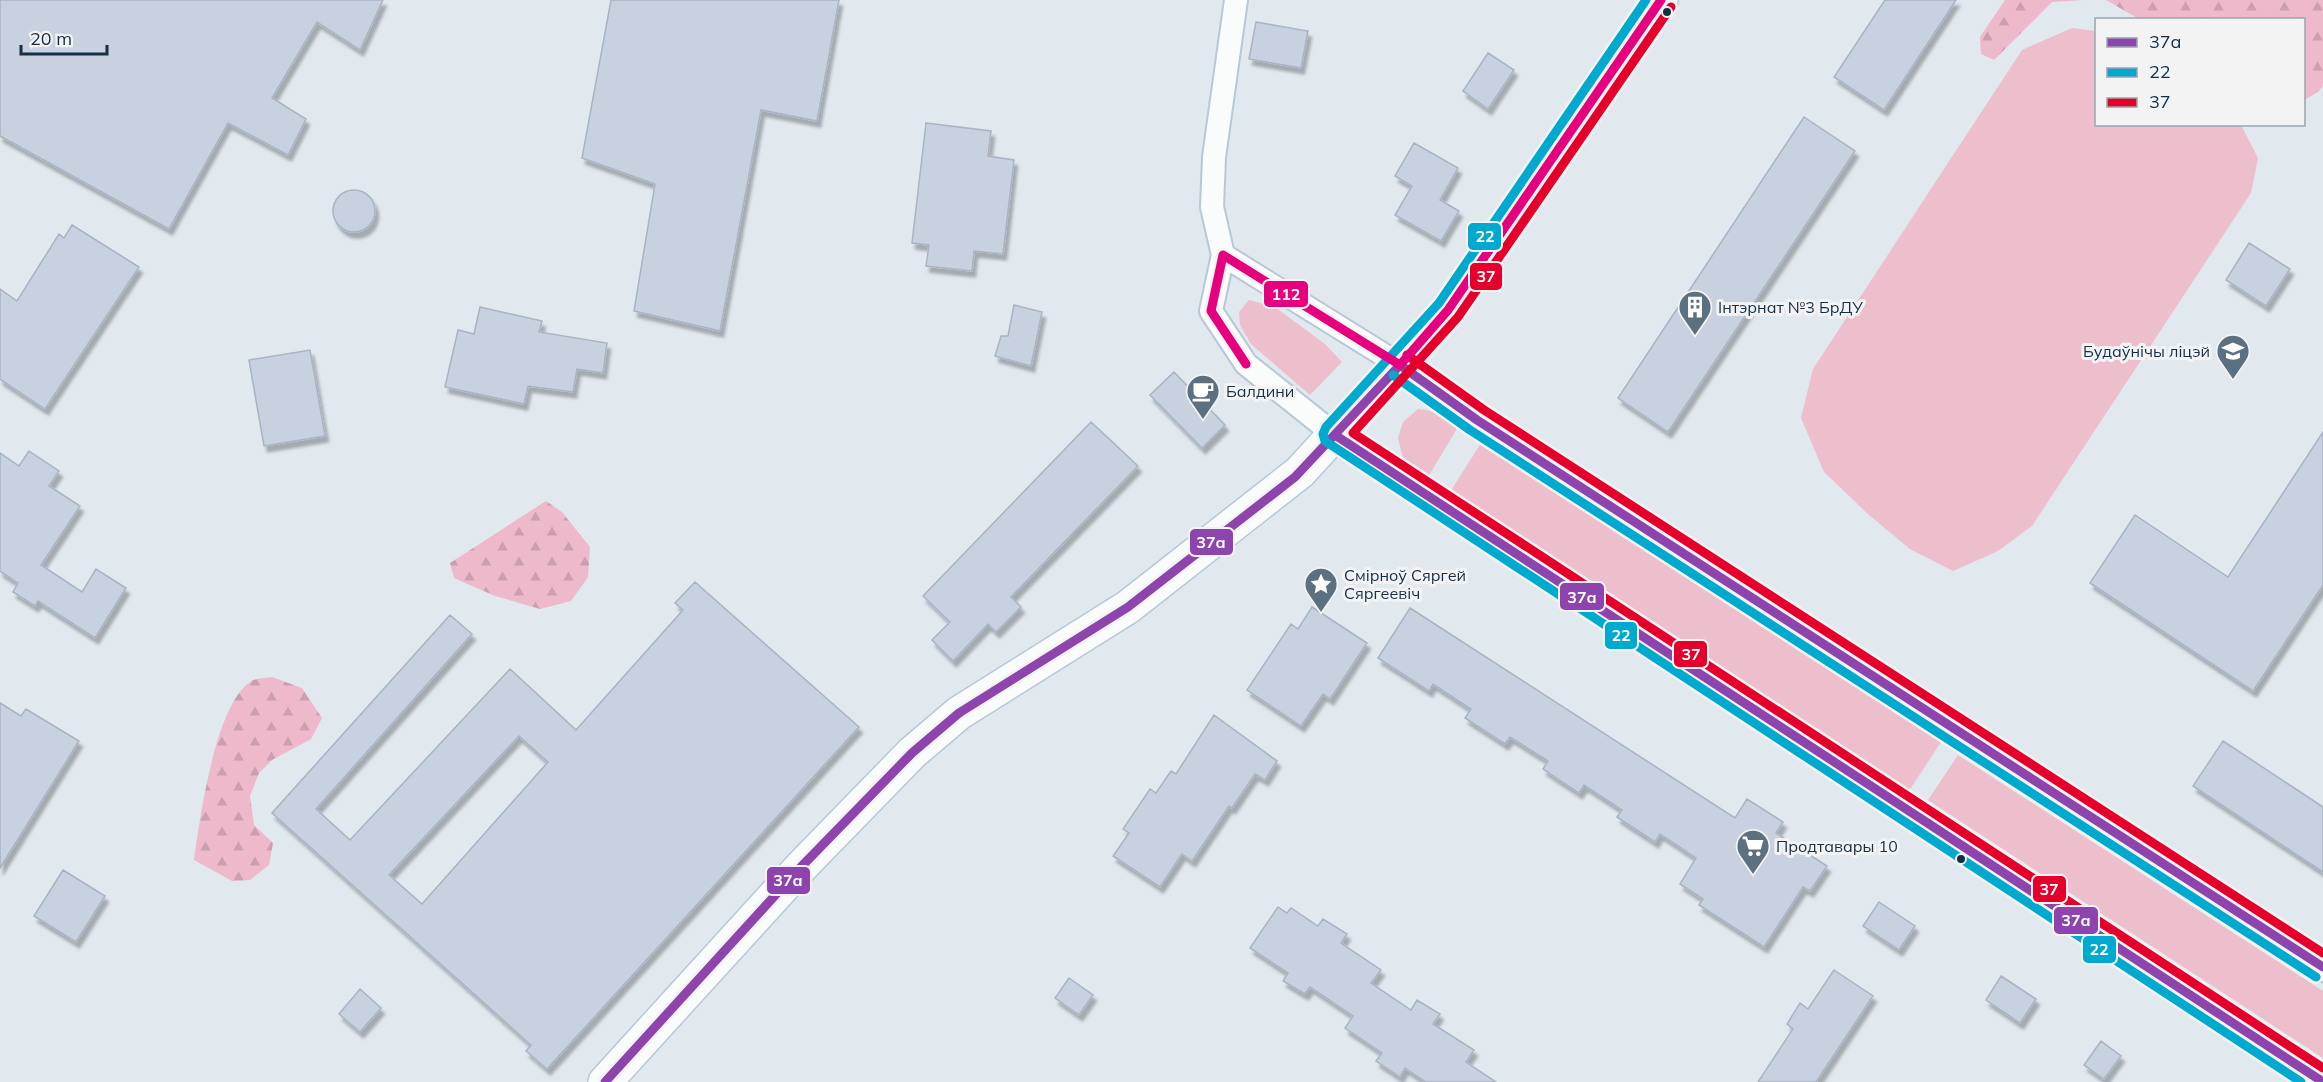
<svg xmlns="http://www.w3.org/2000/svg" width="2323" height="1082" font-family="Mulish,sans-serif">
<defs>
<pattern id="forest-firs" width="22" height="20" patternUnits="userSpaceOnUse" patternTransform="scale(1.5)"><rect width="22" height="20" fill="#eeb9ca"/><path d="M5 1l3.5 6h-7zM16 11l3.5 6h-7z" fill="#cb9faf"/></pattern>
<filter id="shadow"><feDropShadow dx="3.5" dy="6" stdDeviation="1.5" flood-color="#0004"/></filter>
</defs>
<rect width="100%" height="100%" fill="#e1e8ee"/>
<path fill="#edbecc" d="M 2072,28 L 2096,31 L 2096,124 L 2241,125 L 2258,158 L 2251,193 L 2032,526 L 1998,551 L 1953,571 L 1910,549 L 1869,515 L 1824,472 L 1801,418 L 1813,369 L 2022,50 Z
M 1249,300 L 1275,307 L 1325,344 L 1342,362 L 1310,395 L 1251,344 L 1240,325 L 1239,312 Z
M 1418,409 C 1434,410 1446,417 1458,427 L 1428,477 L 1403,458 L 1398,438 L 1403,422 Z
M 1483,440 L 1941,742 L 1909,791 L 1450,492 Z
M 1958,755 L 2323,991 L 2323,1058 L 1928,800 Z"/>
<path fill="url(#forest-firs)" d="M 2005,0 L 2084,0 L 2052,2 L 1994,60 L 1981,54 L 1980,37 Z
M 2106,0 L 2323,0 L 2323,86 L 2318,92 L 2304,100 L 2304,20 L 2139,19 Z
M 546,501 L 562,512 L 590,547 L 588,577 L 571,601 L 540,609 L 495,596 L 454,578 L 450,563 Z
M 272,677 L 302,688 L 322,718 L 311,739 L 272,760 L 259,773 L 250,796 L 254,825 L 273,843 L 269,865 L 250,880 L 232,881 L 194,860 C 200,818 215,706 250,682 C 255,678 266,678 272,677 Z"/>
<path fill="#c8d1df" stroke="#aab3c3" stroke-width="1.5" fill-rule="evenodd" filter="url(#shadow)" d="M 0,0 L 383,0 L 360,50 L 317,22 L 272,98 L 306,119 L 288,155 L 228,123 L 169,229 L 0,136 Z
M 611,0 L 839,0 L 817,121 L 761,110 L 720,331 L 634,311 L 655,184 L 582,158 Z
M 1885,0 L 1956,0 L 1884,110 L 1834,77 Z
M 1256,22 L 1308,31 L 1301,68 L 1249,59 Z
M 1488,53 L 1514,70 L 1488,109 L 1463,91 Z
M 1804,117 L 1855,151 L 1668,432 L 1618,398 Z
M 926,123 L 991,131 L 988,156 L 1014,160 L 1003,254 L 974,251 L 972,271 L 926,266 L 929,245 L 912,243 Z
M 1414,143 L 1458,168 L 1440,200 L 1459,211 L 1441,241 L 1395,215 L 1412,186 L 1395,176 Z
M333 211a21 21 0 1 1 42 0a21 21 0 1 1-42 0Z
M 72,225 L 139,267 L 45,409 L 0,379 L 0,289 L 17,301 L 59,234 L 64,238 Z
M 2249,243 L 2290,269 L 2266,306 L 2226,280 Z
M 1014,305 L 1042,312 L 1031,366 L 995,356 L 1001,336 L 1008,336 Z
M 480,307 L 542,321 L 539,332 L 607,343 L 603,373 L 577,369 L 573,392 L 528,386 L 524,404 L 445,387 L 458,330 L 474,334 Z
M 310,350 L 325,436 L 264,446 L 249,360 Z
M 1174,372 L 1225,425 L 1202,448 L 1150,395 Z
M 1091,422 L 1138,466 L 1011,597 L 1021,607 L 996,632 L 988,624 L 953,661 L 932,640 L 950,622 L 923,596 Z
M 2323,432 L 2323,585 L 2253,691 L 2090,583 L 2135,515 L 2228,577 Z
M 29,451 L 59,471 L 49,486 L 80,506 L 41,565 L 82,592 L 96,569 L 126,588 L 95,638 L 38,601 L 35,606 L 13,592 L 18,583 L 0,571 L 0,453 L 19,466 Z
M 695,582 L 859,727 L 547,1069 L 526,1051 L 531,1045 L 272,813 L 450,615 L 472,634 L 316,809 L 350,840 L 510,669 L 576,730 L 683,610 L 675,603 ZM 519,736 L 548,762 L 422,904 L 389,875 Z
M 1312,607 L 1367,643 L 1330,699 L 1323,694 L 1301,726 L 1247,690 L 1291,624 L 1298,629 Z
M 1410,608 L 1735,818 L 1747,799 L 1783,822 L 1776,833 L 1827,866 L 1810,891 L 1803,887 L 1764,947 L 1699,905 L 1703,899 L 1680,884 L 1696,858 L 1660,834 L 1655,842 L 1617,817 L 1622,810 L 1584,785 L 1579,793 L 1543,769 L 1548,761 L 1510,737 L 1505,744 L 1465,718 L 1471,709 L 1433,684 L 1429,691 L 1378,658 Z
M 0,703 L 21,716 L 26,709 L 79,741 L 0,868 Z
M 1214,715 L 1277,761 L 1265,780 L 1255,774 L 1232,808 L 1229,806 L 1192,861 L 1182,854 L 1160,887 L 1113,856 L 1129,833 L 1123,829 L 1150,789 L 1156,793 L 1171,771 L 1176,774 Z
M 2223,741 L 2323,807 L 2323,872 L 2193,786 Z
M 63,870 L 105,896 L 76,942 L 34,916 Z
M 1879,902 L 1915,926 L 1899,950 L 1863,926 Z
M 1278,907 L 1287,913 L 1291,908 L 1318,926 L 1323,919 L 1347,934 L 1341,943 L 1381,970 L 1371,983 L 1411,1010 L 1417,1000 L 1440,1014 L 1433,1024 L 1474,1050 L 1466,1062 L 1496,1082 L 1426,1082 L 1405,1068 L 1400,1077 L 1376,1061 L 1382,1053 L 1345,1028 L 1353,1016 L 1310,987 L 1305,994 L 1283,981 L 1288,973 L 1250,948 Z
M 1834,970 L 1873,996 L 1816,1082 L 1758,1082 L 1793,1029 L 1787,1024 L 1800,1003 L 1808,1009 Z
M 2001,976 L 2036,999 L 2020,1023 L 1986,1000 Z
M 1069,978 L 1093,995 L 1079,1015 L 1055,998 Z
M 360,989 L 381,1008 L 360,1032 L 339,1014 Z
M 2101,1041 L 2121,1056 L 2104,1079 L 2084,1065 Z"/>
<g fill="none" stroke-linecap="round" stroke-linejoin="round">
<defs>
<path id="minor" d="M 1236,0 L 1214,157 L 1212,207 L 1223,255 L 1211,311 L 1246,364 L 1335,435
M 1223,255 L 1400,365"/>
<path id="tertiary" d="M 1400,365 L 1477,420 L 2323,967
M 1335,435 L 2323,1082"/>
<path id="secondary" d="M 605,1082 L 800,868 L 912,753 L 959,713 L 1128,607 L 1300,472 L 1448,310 L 1661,0"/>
</defs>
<use href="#minor" stroke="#b7c9d6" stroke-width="26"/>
<use href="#tertiary" stroke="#b7c9d6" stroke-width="32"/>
<use href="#secondary" stroke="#b7c9d6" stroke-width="36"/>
<use href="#minor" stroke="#fafcfc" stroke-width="22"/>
<use href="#tertiary" stroke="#fafcfc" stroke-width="28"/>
<use href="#secondary" stroke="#fafcfc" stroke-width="33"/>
<defs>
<path id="bus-1" d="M 1335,435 L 2323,1082
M 605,1082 L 800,868 L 912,753 L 959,713 L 1128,607 L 1295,477 L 1400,365 L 1477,420 L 2323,967"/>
<path id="bus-2" d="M 1646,0 L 1439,303 L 1326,427 L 1323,434 L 1325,441 L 2301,1082
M 1393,375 L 1470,430 L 2316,977"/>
<path id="bus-3" d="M 1671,7 L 1458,317 L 1353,433 L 2323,1068
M 1407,355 L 1484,410 L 2323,953"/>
<path id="bus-4" d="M 1246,364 L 1211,311 L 1223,255 L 1400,365 L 1448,310 L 1661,0"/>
</defs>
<use href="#bus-1" stroke="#f3f3f3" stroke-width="14"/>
<use href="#bus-2" stroke="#f3f3f3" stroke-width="14"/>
<use href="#bus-3" stroke="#f3f3f3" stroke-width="14"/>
<use href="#bus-4" stroke="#f3f3f3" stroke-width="14"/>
<use href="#bus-1" stroke="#8e44ad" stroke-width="9"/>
<use href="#bus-2" stroke="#00a9ce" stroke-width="9"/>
<use href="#bus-3" stroke="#e4002b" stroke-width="9"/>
<use href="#bus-4" stroke="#e5007d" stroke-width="9"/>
</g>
<defs>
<symbol id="building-pin" viewBox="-11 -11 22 30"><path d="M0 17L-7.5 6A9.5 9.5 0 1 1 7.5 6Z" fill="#5b7081" stroke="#f3f3f3"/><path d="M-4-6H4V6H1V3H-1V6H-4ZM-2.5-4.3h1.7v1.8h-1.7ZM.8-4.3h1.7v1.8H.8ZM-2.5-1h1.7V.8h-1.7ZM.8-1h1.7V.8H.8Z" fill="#fff"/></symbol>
<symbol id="school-pin" viewBox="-11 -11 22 30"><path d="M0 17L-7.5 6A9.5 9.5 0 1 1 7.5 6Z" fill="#5b7081" stroke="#f3f3f3"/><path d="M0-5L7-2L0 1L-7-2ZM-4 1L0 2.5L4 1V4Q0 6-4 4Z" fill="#fff"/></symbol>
<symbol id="cafe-pin" viewBox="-11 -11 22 30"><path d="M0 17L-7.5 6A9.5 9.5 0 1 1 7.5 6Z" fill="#5b7081" stroke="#f3f3f3"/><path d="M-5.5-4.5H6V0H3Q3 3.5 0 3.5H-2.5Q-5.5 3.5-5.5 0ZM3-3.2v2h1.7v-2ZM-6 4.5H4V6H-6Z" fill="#fff"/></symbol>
<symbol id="sight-pin" viewBox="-11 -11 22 30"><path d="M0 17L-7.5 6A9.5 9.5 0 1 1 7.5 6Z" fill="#5b7081" stroke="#f3f3f3"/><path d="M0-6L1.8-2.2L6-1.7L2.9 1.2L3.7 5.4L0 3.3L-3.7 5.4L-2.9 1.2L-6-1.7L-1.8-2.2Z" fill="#fff"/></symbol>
<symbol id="supermarket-pin" viewBox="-11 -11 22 30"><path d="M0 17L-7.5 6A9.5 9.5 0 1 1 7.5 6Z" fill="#5b7081" stroke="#f3f3f3"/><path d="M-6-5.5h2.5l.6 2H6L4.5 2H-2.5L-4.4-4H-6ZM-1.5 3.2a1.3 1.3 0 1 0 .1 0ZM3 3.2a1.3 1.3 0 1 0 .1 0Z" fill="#fff"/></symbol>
</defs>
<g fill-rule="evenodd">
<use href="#building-pin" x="1676" y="288" width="38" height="52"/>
<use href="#school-pin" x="2214" y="332" width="38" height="52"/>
<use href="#cafe-pin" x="1184" y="372" width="38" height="52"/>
<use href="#sight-pin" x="1302" y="565" width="38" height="52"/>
<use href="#supermarket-pin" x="1734" y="827" width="38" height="52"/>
</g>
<g fill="#133047" stroke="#f3f3f3" stroke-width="2">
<circle cx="1667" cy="12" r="5"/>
<circle cx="1961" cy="859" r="5"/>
</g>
<g text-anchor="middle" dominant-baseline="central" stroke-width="6" stroke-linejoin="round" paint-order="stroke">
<g font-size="16" fill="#133047" stroke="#f3f3f3" text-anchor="start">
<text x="1718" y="307">Інтэрнат №3 БрДУ</text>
<text x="2210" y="351" text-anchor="end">Будаўнічы ліцэй</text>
<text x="1226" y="391">Балдини</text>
<text x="1344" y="575">Смірноў Сяргей<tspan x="1344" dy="18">Сяргеевіч</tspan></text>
<text x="1776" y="846">Продтавары 10</text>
</g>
</g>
<g stroke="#f3f3f3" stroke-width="2">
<rect x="1467" y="222" width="35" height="29" rx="6" fill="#00a9ce"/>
<rect x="1469" y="262" width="34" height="29" rx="6" fill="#e4002b"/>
<rect x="1263" y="280" width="46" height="28" rx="6" fill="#e5007d"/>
<rect x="1189" y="528" width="45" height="28" rx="6" fill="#8e44ad"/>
<rect x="1559" y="582" width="46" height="29" rx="6" fill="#8e44ad"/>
<rect x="1604" y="621" width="34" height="29" rx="6" fill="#00a9ce"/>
<rect x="1673" y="640" width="35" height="28" rx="6" fill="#e4002b"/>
<rect x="766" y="866" width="45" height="29" rx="6" fill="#8e44ad"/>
<rect x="2032" y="875" width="35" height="28" rx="6" fill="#e4002b"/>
<rect x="2053" y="906" width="46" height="29" rx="6" fill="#8e44ad"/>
<rect x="2082" y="935" width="35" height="29" rx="6" fill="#00a9ce"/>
</g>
<g font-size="16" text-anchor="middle" font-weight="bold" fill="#fff">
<text x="1485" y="242">22</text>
<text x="1486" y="282">37</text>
<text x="1286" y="300">112</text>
<text x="1211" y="548">37а</text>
<text x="1582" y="603">37а</text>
<text x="1621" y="641">22</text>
<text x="1691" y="660">37</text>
<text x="788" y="886">37а</text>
<text x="2049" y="895">37</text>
<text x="2076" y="926">37а</text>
<text x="2099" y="955">22</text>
</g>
<rect x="2095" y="18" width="210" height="108" fill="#f3f3f3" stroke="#99a5ae" stroke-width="1.5"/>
<rect x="2107" y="38" width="30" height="9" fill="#8e44ad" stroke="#99a5ae" stroke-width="1.5"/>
<text x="2149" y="48" font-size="18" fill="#133047">37а</text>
<rect x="2107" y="68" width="30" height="9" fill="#00a9ce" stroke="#99a5ae" stroke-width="1.5"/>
<text x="2149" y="78" font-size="18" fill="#133047">22</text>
<rect x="2107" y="98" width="30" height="9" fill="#e4002b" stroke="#99a5ae" stroke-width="1.5"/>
<text x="2149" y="108" font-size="18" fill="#133047">37</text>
<path d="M21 45v9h86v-9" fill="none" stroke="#133047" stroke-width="3"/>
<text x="30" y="45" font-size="18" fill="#133047" stroke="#f3f3f3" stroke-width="4.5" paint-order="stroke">20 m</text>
</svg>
